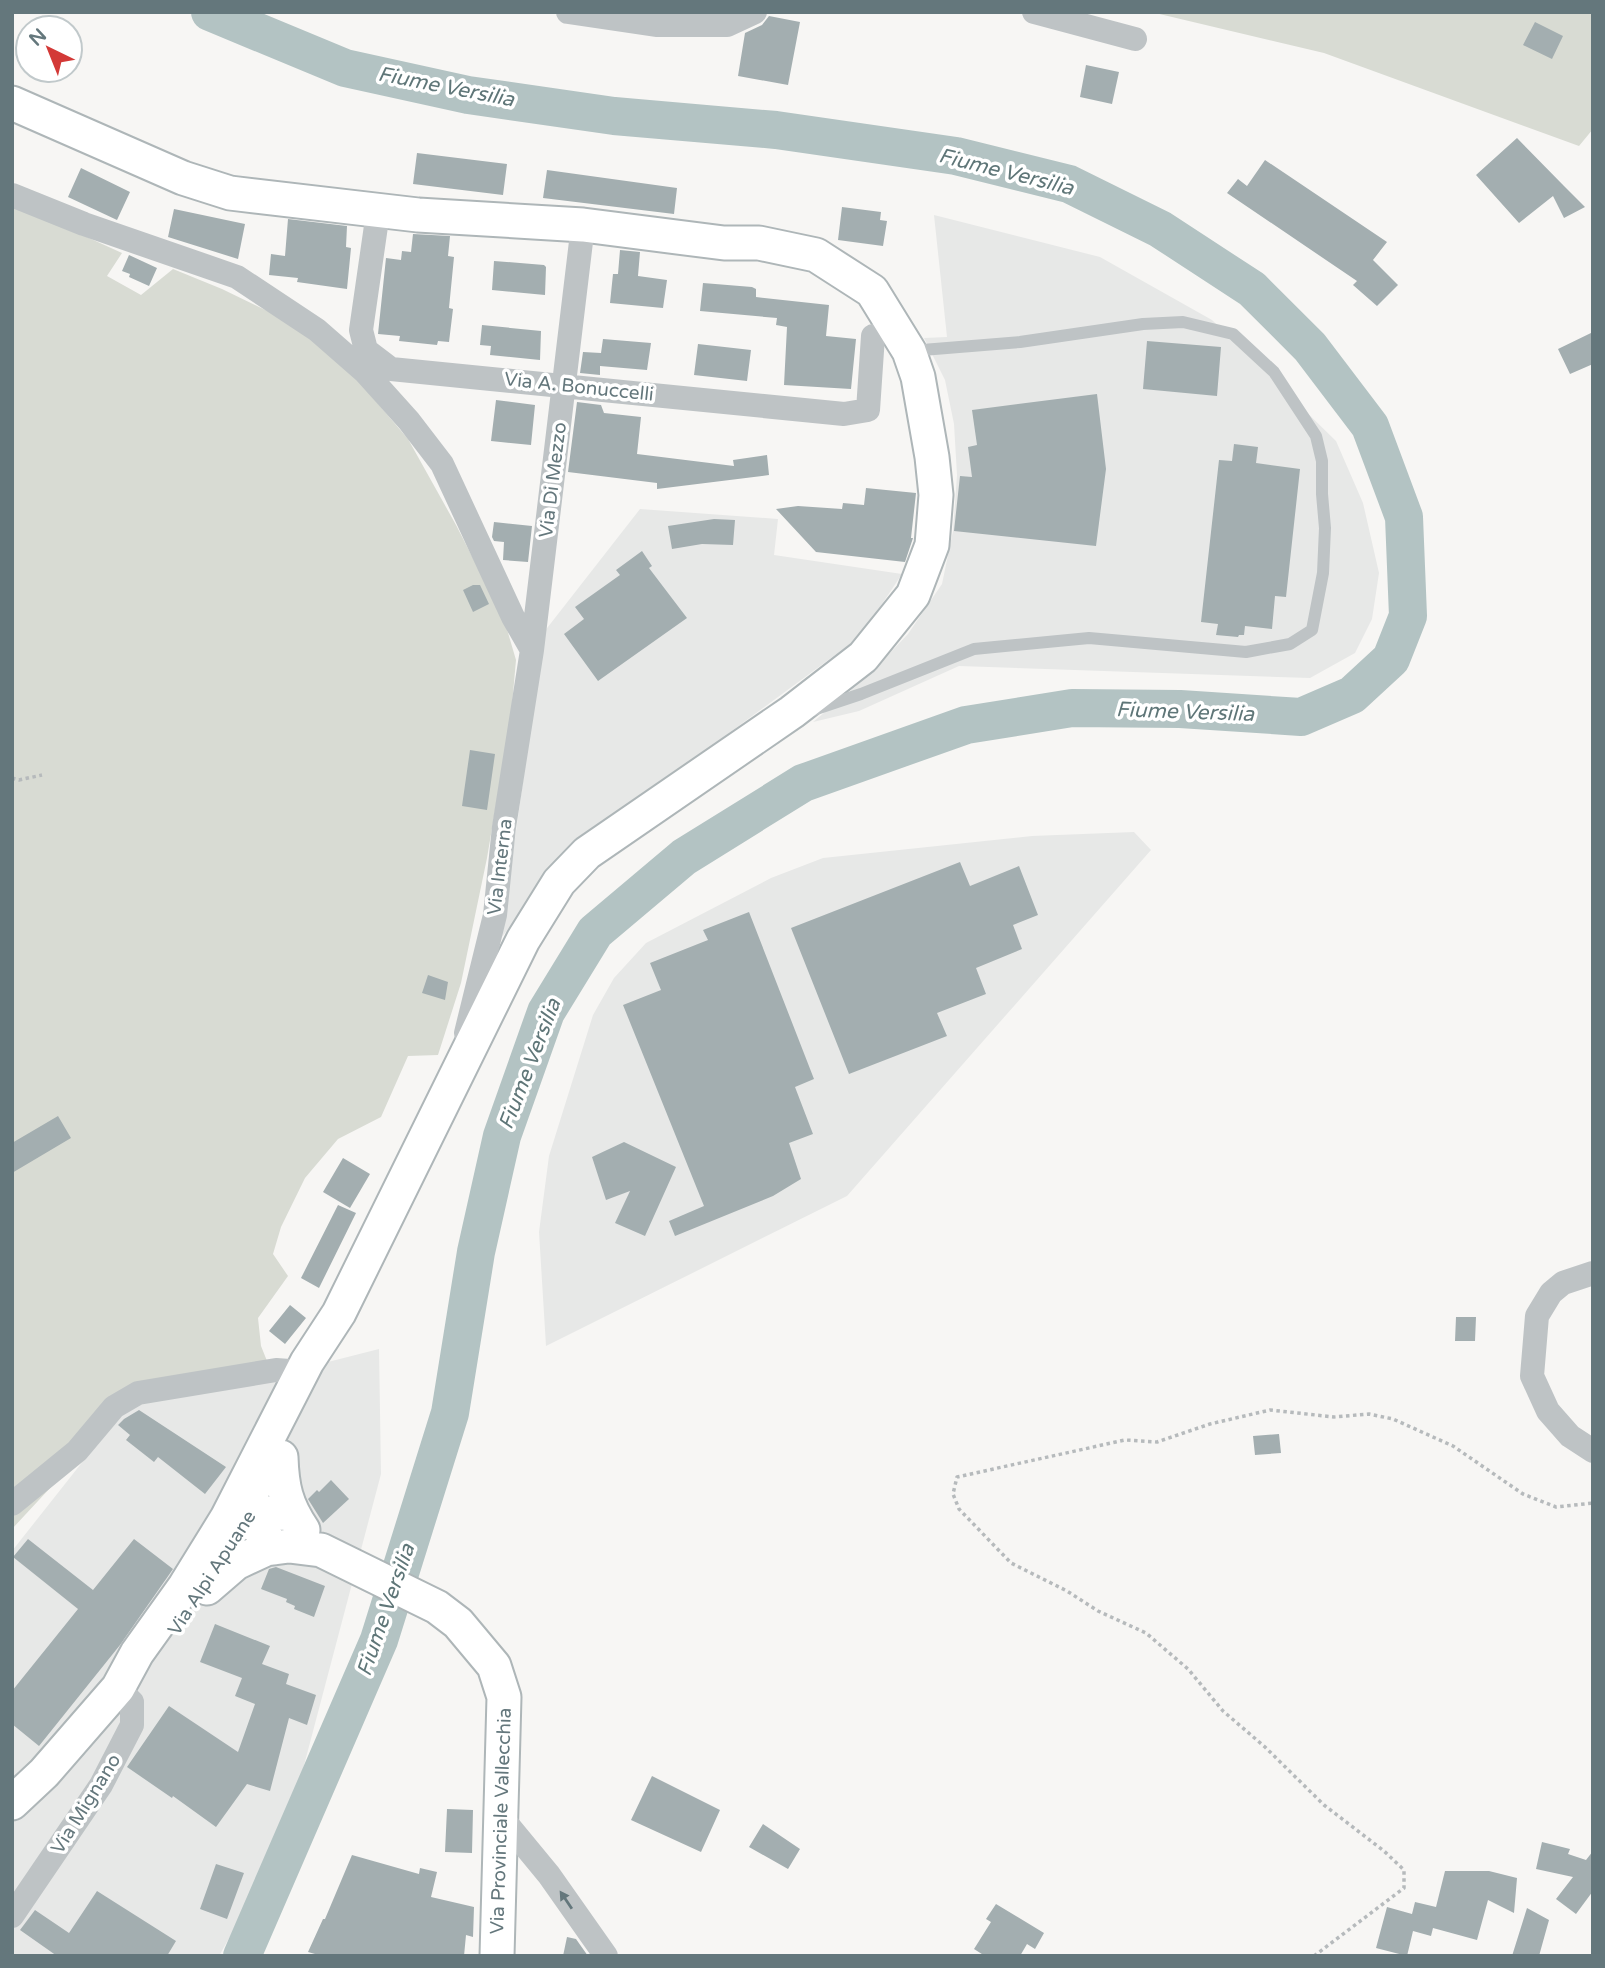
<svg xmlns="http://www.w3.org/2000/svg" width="1605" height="1968" font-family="'Varela Round',sans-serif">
<rect width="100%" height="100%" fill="#f7f6f4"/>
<path fill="#e7e8e7" d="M 934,215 L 1100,257 L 1212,320 L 1336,441 L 1363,503 L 1379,573 L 1372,619 L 1355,653 L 1310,678 L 959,666 L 859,711 L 813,722 L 868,676 L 908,634 L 942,584 L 953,531 L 957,475 L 954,424 L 945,380 L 924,338 L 947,337 Z
M 640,509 L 778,519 L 774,555 L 902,574 L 866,628 L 850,644 L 574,847 L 501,938 L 544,632 Z
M 1134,832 L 1151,850 L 847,1196 L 546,1346 L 539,1232 L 549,1156 L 593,1015 L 614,978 L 646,943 L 771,878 L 823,858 L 1032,836 Z
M 379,1349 L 381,1474 L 284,1841 L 219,1956 L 12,1956 L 12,1551 L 129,1403 L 273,1376 Z"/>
<path fill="#d8dbd3" d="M 1151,12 L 1593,12 L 1593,129 L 1579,146 L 1324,53 Z
M 12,203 L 122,253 L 107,276 L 141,295 L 173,269 L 222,289 L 290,322 L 350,371 L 408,439 L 456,525 L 504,619 L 516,660 L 511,716 L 487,858 L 461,983 L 438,1055 L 408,1056 L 381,1117 L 338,1139 L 305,1178 L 281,1227 L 273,1254 L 288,1276 L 258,1318 L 261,1346 L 273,1376 L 129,1403 L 12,1529 Z"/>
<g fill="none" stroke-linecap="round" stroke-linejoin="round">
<path stroke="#b3c3c3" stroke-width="38" d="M 210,12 L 345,68 L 468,95 L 614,116 L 776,130 L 956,156 L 1069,184 L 1160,229 L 1252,289 L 1310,347 L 1370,426 L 1404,517 L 1408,616 L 1391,659 L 1352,695 L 1301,717 L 1180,709 L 1072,708 L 966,725 L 803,783 L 684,857 L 595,932 L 546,1012 L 502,1136 L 476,1252 L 450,1413 L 379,1640 L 242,1956"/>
</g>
<path fill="#a3aeb0" d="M 769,16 L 800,22 L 788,85 L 738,76 L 745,33 L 762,25 Z
M 1535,22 L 1563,36 L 1552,59 L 1523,45 Z
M 1086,65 L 1119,72 L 1112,104 L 1080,97 Z
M 1517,138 L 1564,186 L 1585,207 L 1564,218 L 1553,196 L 1519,223 L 1476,175 Z
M 417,153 L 507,164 L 503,195 L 413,184 Z
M 1265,160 L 1387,242 L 1373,260 L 1398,285 L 1377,306 L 1353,285 L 1357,281 L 1227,193 L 1238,179 L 1247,186 Z
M 81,168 L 130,192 L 117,220 L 68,197 Z
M 547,170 L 677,188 L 674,214 L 543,198 Z
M 842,207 L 881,212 L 880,220 L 887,221 L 883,246 L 838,240 Z
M 174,209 L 245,224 L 238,259 L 168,237 Z
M 288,219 L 347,226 L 346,247 L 351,248 L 347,289 L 297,282 L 298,278 L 269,275 L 271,254 L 285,256 Z
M 413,234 L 450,236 L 448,256 L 454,257 L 449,308 L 453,309 L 449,342 L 438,341 L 437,345 L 399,341 L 400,336 L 378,334 L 386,258 L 401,260 L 402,251 L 411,252 Z
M 620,250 L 640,252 L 638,276 L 667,280 L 663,308 L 610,303 L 613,274 L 618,274 Z
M 129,255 L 157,268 L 149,286 L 129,277 L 130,274 L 122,271 Z
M 494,261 L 544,265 L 546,267 L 545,295 L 492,290 Z
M 703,283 L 752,287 L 756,289 L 756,297 L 829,305 L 826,336 L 856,339 L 851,389 L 784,385 L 787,327 L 776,325 L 777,318 L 700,311 Z
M 482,325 L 541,331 L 540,360 L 490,355 L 491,346 L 480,345 Z
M 1593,332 L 1593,364 L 1570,374 L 1558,349 Z
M 603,339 L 651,343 L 647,370 L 600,366 L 600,375 L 580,373 L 583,352 L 601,353 Z
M 1147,341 L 1221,347 L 1217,396 L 1143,389 Z
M 698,344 L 751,350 L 747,381 L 694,375 Z
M 1097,394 L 1106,469 L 1096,546 L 954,531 L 960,476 L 972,477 L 968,447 L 977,445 L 972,410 Z
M 496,400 L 535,405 L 531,445 L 491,441 Z
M 577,402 L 601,405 L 604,413 L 641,417 L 637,454 L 734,466 L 733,460 L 767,455 L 769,475 L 657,489 L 657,483 L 568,472 Z
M 1234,444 L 1258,447 L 1256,463 L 1300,469 L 1286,597 L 1275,596 L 1272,629 L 1245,626 L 1244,635 L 1239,635 L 1238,637 L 1216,635 L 1218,624 L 1201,622 L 1219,460 L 1232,461 Z
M 866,488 L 916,493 L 911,538 L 913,538 L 905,562 L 816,552 L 776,509 L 798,506 L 842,509 L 843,503 L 864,505 Z
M 714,519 L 735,520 L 733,545 L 702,544 L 672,549 L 668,526 Z
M 494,522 L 532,526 L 528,562 L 503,560 L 504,542 L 494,541 L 492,537 Z
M 642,551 L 652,566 L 649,568 L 687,618 L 598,681 L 564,634 L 584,619 L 575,607 L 620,575 L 616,570 Z
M 473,585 L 480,585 L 489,604 L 473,612 L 463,590 Z
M 470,750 L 495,754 L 487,810 L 462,806 Z
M 960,862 L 970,886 L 1019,866 L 1038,915 L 1013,925 L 1022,949 L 976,968 L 986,994 L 937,1013 L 947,1036 L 849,1074 L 791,928 Z
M 749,912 L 814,1079 L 795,1087 L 813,1134 L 789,1143 L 801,1179 L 773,1196 L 675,1236 L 669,1221 L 704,1206 L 623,1005 L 661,990 L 650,963 L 708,940 L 703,930 Z
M 428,975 L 448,982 L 445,1000 L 422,993 Z
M 58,1116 L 71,1138 L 12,1173 L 12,1143 Z
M 624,1142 L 676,1167 L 645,1236 L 615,1223 L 630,1191 L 606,1200 L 592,1157 Z
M 343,1158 L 370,1174 L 350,1208 L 323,1192 Z
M 338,1205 L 356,1213 L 319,1288 L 301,1278 Z
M 290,1305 L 306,1318 L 285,1344 L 269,1331 Z
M 1456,1317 L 1476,1317 L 1475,1341 L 1455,1341 Z
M 139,1410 L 226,1467 L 205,1494 L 158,1457 L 154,1462 L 126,1440 L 130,1435 L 118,1425 L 124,1419 Z
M 1279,1434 L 1281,1453 L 1255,1455 L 1253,1436 Z
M 331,1480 L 349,1499 L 323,1523 L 308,1499 L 317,1490 L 319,1492 Z
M 28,1539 L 93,1590 L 134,1539 L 173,1569 L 120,1645 L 39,1746 L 12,1724 L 12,1691 L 78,1609 L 13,1557 Z
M 276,1567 L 325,1586 L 314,1617 L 294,1609 L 295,1606 L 286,1602 L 287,1599 L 261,1589 L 269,1569 Z
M 215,1624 L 270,1646 L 262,1664 L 289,1674 L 286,1684 L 316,1695 L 307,1725 L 289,1718 L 270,1791 L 247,1784 L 216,1827 L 173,1796 L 172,1798 L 127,1767 L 169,1706 L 238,1752 L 255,1704 L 235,1696 L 242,1678 L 200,1662 Z
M 652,1776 L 720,1810 L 701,1852 L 631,1820 Z
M 447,1809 L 473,1810 L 472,1853 L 445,1852 Z
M 763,1824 L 800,1849 L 788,1869 L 749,1847 Z
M 1542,1842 L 1570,1849 L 1568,1854 L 1586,1860 L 1593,1851 L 1593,1891 L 1576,1914 L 1556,1899 L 1573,1877 L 1536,1869 Z
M 352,1855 L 419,1874 L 420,1868 L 437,1872 L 431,1897 L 474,1907 L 473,1937 L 466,1935 L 464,1956 L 322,1956 L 308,1952 L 323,1919 L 325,1919 Z
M 216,1864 L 244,1873 L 227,1919 L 200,1909 Z
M 1445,1871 L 1489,1871 L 1517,1878 L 1514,1913 L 1488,1900 L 1477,1940 L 1433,1928 L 1431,1936 L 1413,1931 L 1407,1956 L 1376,1948 L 1387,1907 L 1412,1914 L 1415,1902 L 1436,1907 Z
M 97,1891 L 176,1941 L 167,1956 L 57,1956 L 20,1930 L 35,1910 L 69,1933 Z
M 996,1904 L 1044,1933 L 1035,1949 L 1027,1944 L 1020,1956 L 985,1956 L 974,1949 L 991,1922 L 986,1919 Z
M 1527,1908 L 1549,1920 L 1539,1956 L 1512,1956 Z
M 567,1937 L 576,1939 L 588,1956 L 563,1956 Z"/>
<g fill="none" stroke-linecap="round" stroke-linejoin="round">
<defs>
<path id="secondary" d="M 12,103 L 183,178 L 230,193 L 418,215 L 583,225 L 724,243 L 759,243 L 816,255 L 872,291 L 909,351 L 918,377 L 932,457 L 936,495 L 932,545 L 913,595 L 863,657 L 792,712 L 587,853 L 559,882 L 523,940 L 339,1313 L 307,1362 L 227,1518 L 185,1586 L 137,1653 L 118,1688 L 44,1773 L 12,1803
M 281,1457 C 282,1487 286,1505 303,1530
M 259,1475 C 243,1507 252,1522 274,1548
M 235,1523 C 256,1511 268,1512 292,1514
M 207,1588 L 236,1563 L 266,1549 L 289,1546 L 321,1550 L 437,1607 L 458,1623 L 494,1666 L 504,1697 L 497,1956"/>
</defs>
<use href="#secondary" stroke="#aeb6b8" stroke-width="37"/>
<path stroke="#b6babc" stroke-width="3.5" stroke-dasharray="3.5 3.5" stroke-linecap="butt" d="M 12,778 L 19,780 L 42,775
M 1314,1956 L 1404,1888 L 1404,1870 L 1384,1851 L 1324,1805 L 1265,1747 L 1223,1711 L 1188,1669 L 1146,1633 L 1098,1611 L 1067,1591 L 1011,1563 L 959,1509 L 953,1494 L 957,1477 L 1125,1440 L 1157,1442 L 1210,1424 L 1270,1410 L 1334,1417 L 1369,1414 L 1393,1419 L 1453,1446 L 1523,1494 L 1556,1507 L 1593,1503"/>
<path stroke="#bec3c5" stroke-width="12" d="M 813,710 L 861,694 L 974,649 L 1089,638 L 1246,652 L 1290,644 L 1312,630 L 1323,573 L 1325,528 L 1322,494 L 1322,461 L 1316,436 L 1274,372 L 1233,334 L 1183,322 L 1143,324 L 1020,342 L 910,351"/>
<path stroke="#bec3c5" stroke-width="24" d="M 568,12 L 656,25 L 727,25 L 755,12
M 1034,12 L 1135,39
M 12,195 L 84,224 L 237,277 L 317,330 L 365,372 L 409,421 L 442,464 L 513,617 L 532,650
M 373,208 L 376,226 L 361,330 L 366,350 L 391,369 L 844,414 L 868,410 L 873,336
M 466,1033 L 495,915 L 504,827 L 532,650 L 583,225
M 1593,1273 L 1563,1283 L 1551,1293 L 1537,1316 L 1532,1376 L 1548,1411 L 1570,1436 L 1593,1451
M 12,1504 L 77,1451 L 114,1407 L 138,1393 L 276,1370 L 303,1372
M 502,1818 L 549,1875 L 606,1956
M 12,1916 L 101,1785 L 132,1725 L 132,1702 L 118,1688"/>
<use href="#secondary" stroke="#fff" stroke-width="33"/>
</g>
<defs><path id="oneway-solid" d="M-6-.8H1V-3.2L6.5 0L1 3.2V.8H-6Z" transform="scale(1.75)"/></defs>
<use fill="#64777c" href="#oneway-solid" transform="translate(566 1900) rotate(-124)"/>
<g text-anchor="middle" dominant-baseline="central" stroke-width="7" stroke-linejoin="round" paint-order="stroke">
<g font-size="19" fill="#64777c" stroke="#fff">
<text transform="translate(579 387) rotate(6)">Via A. Bonuccelli</text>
<text transform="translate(553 480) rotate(-83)">Via Di Mezzo</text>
<text transform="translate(500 867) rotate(-83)">Via Interna</text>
<text transform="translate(212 1573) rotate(-57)">Via Alpi Apuane</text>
<text transform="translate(86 1804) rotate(-58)">Via Mignano</text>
<text transform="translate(501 1821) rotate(-88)">Via Provinciale Vallecchia</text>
</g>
<g font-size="21" font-style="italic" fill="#5f7678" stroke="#fff">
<text transform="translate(446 87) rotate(11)">Fiume Versilia</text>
<text transform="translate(1006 172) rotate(14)">Fiume Versilia</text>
<text transform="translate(1185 712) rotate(2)">Fiume Versilia</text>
<text transform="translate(530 1064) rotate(-69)">Fiume Versilia</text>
<text transform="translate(386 1610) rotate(-71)">Fiume Versilia</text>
</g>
</g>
<rect width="1605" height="1968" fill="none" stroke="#64777c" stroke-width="28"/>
<g transform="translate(49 49) rotate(317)"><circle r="33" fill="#ffffff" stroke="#c1c9cb" stroke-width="2"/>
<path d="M0-5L12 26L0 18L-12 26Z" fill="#d33937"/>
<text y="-10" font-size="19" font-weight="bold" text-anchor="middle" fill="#64777c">N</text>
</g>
</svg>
